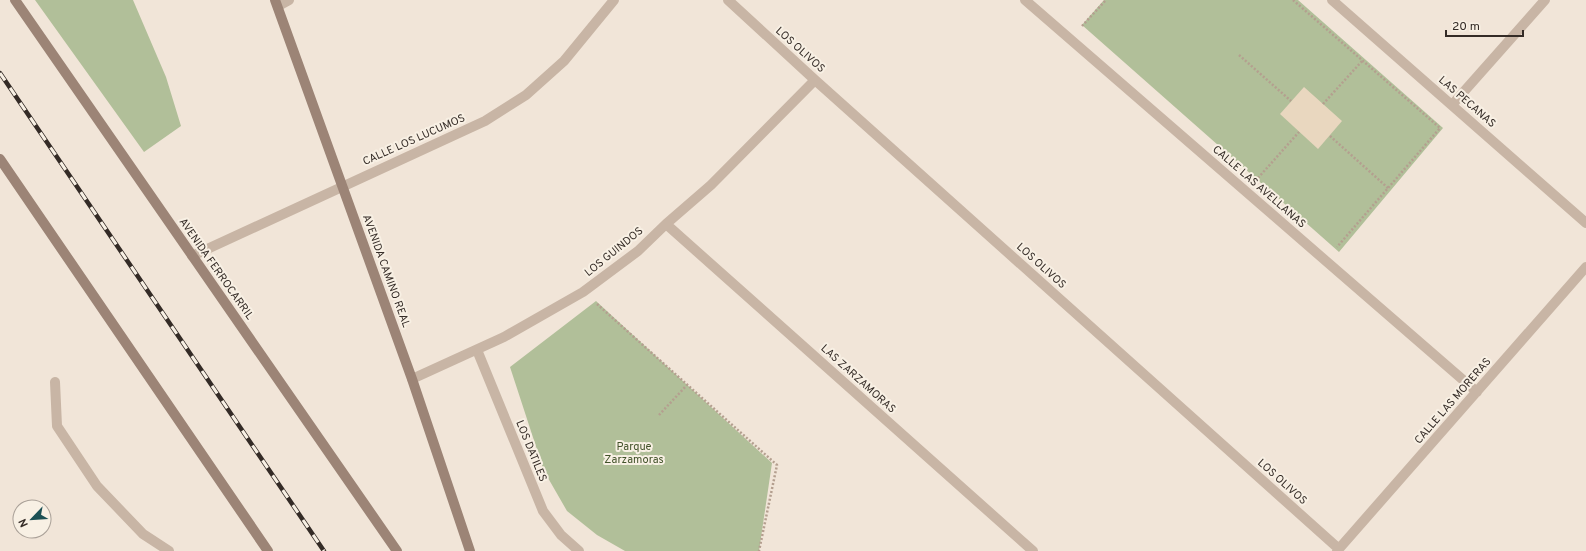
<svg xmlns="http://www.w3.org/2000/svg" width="1586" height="551" font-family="Overpass,sans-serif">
<rect width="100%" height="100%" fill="#f1e5d8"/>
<path fill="#b1bf99" d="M 35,0 L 133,0 L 166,77 L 181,126 L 144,152 Z
M 1104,0 L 1298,0 L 1443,128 L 1339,252 L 1082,25 Z
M 596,301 L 772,463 L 759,551 L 625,551 L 597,535 L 567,511 L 544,471 L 510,367 Z"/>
<path fill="#e9d7bf" d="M 1304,87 L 1342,121 L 1318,149 L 1280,114 Z"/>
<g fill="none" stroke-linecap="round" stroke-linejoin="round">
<path stroke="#b49f8f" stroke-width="2.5" stroke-dasharray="2 2" stroke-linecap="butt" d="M 1293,0 L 1440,128 L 1337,247
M 1082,26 L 1106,0
M 1239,55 L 1291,101
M 1323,104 L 1363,60
M 1330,136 L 1388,188
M 1258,178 L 1299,132
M 597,304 L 777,465 L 759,551
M 659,415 L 687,385"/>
<path stroke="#c8b5a5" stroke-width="10" d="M 55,382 L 57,426 L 97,486 L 143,534 L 169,551"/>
<path stroke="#c8b5a5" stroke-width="10" d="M 728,0 L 815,80 L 1339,549
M 1025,0 L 1477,392
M 1332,0 L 1586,223
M 278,6 L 289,0
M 1452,105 L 1545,0
M 666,224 L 1033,551
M 192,256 L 485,121 L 526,95 L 564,61 L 614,0
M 477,350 L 543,511 L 561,535 L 579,551
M 412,379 L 504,337 L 583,292 L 638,251 L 666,224 L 711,185 L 815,80
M 1337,551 L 1586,267"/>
<path stroke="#9c8476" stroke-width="10" d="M 15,0 L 397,551
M 275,0 L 412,379 L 470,551
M 0,159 L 268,551"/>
<defs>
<path id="rail" d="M 0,73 L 324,551"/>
</defs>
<use href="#rail" stroke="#342b26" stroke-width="4.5"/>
<use href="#rail" stroke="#f8f0e4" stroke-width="3" stroke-dasharray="9" stroke-linecap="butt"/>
</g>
<g text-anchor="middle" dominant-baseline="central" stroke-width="4" stroke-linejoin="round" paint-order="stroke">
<g font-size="11" fill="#342b26" stroke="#f8f0e4">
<text transform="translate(800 50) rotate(42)">LOS OLIVOS</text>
<text transform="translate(1467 102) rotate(41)">LAS PECANAS</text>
<text transform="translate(414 140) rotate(-24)">CALLE LOS LUCUMOS</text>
<text transform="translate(1259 187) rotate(41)">CALLE LAS AVELLANAS</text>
<text transform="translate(614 252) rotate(-39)">LOS GUINDOS</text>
<text transform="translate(1041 266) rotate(42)">LOS OLIVOS</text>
<text transform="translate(216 269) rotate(55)">AVENIDA FERROCARRIL</text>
<text transform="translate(386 271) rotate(70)">AVENIDA CAMINO REAL</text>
<text transform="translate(858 379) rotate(42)">LAS ZARZAMORAS</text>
<text transform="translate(1453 401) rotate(-49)">CALLE LAS MORERAS</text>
<text transform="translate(531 451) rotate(68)">LOS DATILES</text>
<text transform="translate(1282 482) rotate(42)">LOS OLIVOS</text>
</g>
<g font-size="11" fill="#42522a" stroke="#f8f0e4">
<text x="634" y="447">Parque<tspan x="634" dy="13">Zarzamoras</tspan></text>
</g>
</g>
<g transform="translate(32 519) rotate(245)"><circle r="19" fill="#f8f0e4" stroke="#aaa198"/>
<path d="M0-3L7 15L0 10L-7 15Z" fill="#1c5054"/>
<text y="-6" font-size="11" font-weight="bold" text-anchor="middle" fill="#342b26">N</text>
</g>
<path d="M1446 30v6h77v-6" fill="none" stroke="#342b26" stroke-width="2"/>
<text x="1452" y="30" font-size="12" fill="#342b26" stroke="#f8f0e4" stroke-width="3" paint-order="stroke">20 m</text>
</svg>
